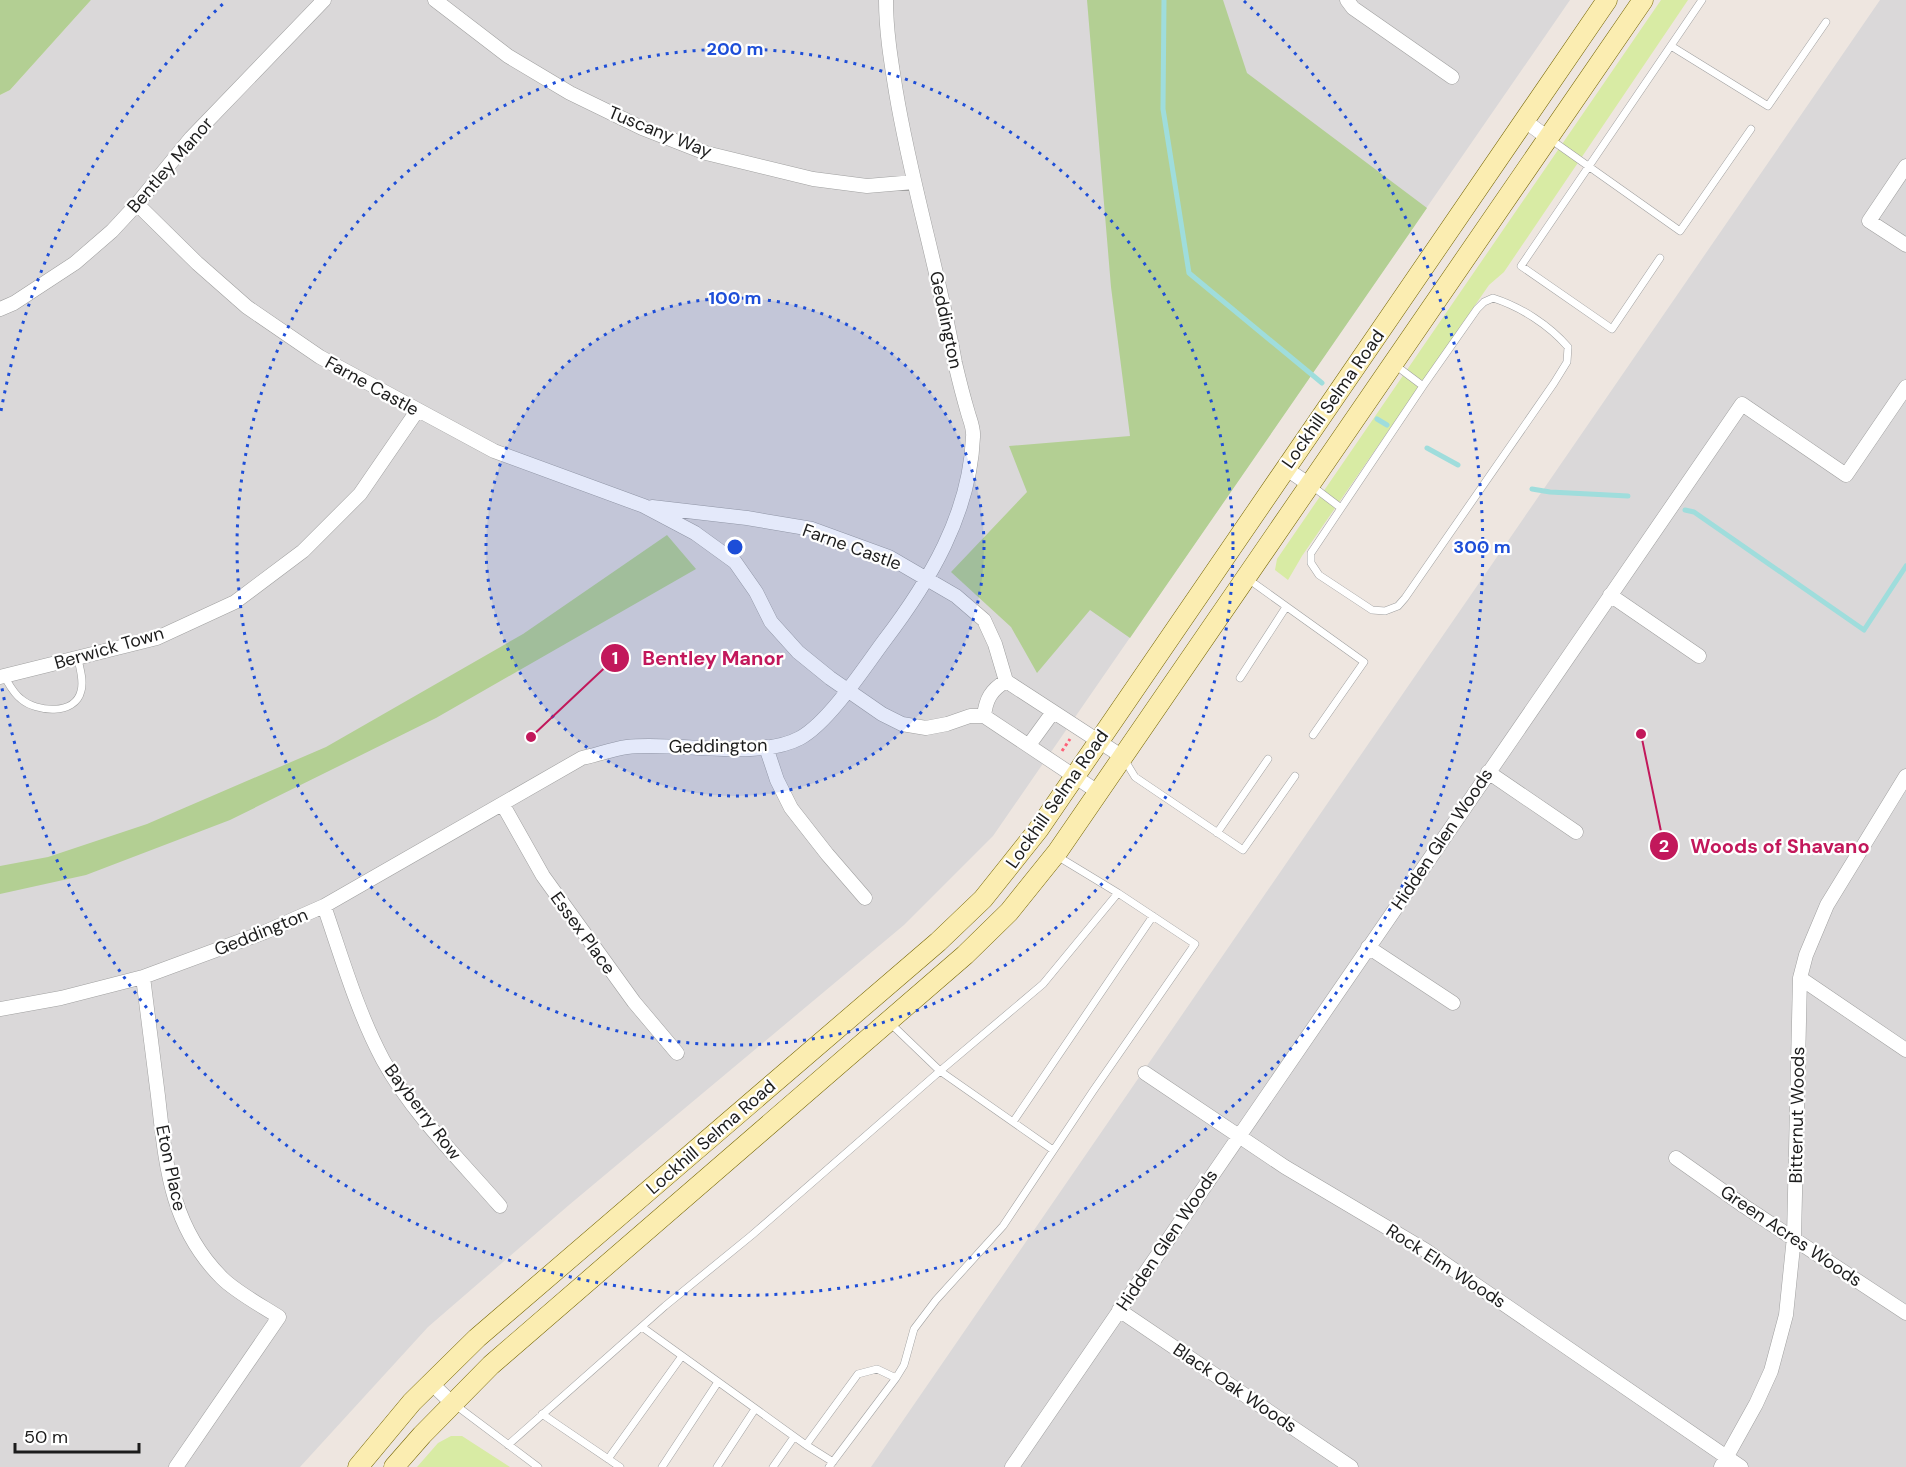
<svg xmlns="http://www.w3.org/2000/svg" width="1906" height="1467" font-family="'DM Sans',sans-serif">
<rect width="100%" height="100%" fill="#eee6e0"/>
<path fill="#dad8d9" d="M 91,0 L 1570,0 L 993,836 L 904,925 L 569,1205 L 428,1327 L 300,1467 L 0,1467 L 0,95 L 10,90 Z
M 1880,0 L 1906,0 L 1906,1467 L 871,1467 Z"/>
<path fill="#d8eba4" d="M 1661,0 L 1688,0 L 1504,272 L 1489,285 L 1302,556 L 1288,580 L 1275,570 L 1277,559 Z
M 451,1436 L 462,1436 L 510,1467 L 417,1467 L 438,1443 Z"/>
<path fill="#b3cf93" d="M 0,0 L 91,0 L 10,90 L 0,95 Z
M 1087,0 L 1223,0 L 1247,73 L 1427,208 L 1130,638 L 1090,610 L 1037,673 L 1011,627 L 951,572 L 1027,492 L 1009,446 L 1130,436 L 1111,287 Z
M 667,535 L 696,569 L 436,718 L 230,820 L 86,875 L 0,894 L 0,866 L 48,857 L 147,824 L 326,747 L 523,634 Z"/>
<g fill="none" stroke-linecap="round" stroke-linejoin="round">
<path stroke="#9fdddc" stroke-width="5" d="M 1164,0 L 1163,109 L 1189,273 L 1322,383
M 1377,419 L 1387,425
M 1427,448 L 1458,465
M 1532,489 L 1550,492 L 1628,496
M 1685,510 L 1694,512 L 1864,630 L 1906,566"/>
<defs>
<path id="lane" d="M 1671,46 L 1768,106 L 1826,22
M 1550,139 L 1680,231 L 1751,129
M 1660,258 L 1612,329 L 1521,266 L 1702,0
M 1395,365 L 1423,386 L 1477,309 L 1484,302 L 1493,298 C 1521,307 1549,325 1568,347 L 1567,362 L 1554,383 L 1405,598 L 1398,606 L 1385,611 L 1372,610 L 1319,575 L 1311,563 L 1311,553 L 1423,386
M 1312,486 L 1341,508
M 1248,579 L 1364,662 L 1313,735
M 4,676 C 9,684 13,693 21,699 C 36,712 75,716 81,691 C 84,681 80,669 78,659
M 1240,678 L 1286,607
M 1124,759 L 1135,777 L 1243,850 L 1295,776
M 1217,833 L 1268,759
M 1013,1122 L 1153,916
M 1053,1150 L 940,1071 L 1043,984 L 1118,893 L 1057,856
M 642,1327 L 806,1445 L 833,1462
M 454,1404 L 538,1467
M 542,1414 L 620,1467
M 508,1445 L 665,1306 L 752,1235 L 940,1071 L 889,1022
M 806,1445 L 858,1374 L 877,1369 L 896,1378
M 608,1459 L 682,1356
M 662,1467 L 718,1382
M 717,1467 L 755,1409
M 773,1467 L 794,1437
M 829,1467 L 896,1378 L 904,1365 L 914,1329 L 936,1300 L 1003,1226 L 1093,1091 L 1195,944 L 1118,893"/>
<path id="street" d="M 435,0 L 508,56 L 570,93 L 642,128 L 706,153 L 813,179 L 867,186 L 914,182
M 1347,0 L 1353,8 L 1452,77
M 1525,121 L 1548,138
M 1906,166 L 1869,221 L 1906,245
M 137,204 L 197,263 L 247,307 L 320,357 L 494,451 L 644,506 L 695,533 L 735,562 L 756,592 L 771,622 L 798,652 L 830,678 L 882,714 L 902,724 L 926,728 L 947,724 L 970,716 L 984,716 L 1098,792
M 0,309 L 14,303 L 75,263 L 112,231 L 137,204 L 191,138 L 324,0
M 1285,468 L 1310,485
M 652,507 L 747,518 L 812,529 L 889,557 L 956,596 L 984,620 L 995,644 L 1006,681 L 1123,757
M 1610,595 L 1699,656
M 0,677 L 157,638 L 235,602 L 303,551 L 360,494 L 417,411
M 984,716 C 986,699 991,690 1006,681
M 1029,745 L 1053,712
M 766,747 L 777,780 L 791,808 L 827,854 L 865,898
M 1488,772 L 1576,832
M 503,805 L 543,876 L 634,1002 L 677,1053
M 324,906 C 342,958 357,1011 383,1060 C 412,1113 460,1160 500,1206
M 1368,947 L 1453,1003
M 143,977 C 148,1017 153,1056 158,1096 C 166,1165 170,1226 222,1278 C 236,1292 262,1306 279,1317 L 176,1467
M 1800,978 L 1906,1050
M 0,1009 L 61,998 L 143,977 L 265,932 L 324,906 L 582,758 C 597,755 612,749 627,747 C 677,741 757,761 800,738 C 829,722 864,668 884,641 C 929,582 970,514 973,437 C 974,429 970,420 968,413 C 963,396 959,380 955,363 C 939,272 911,183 896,92 C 891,61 886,31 886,0
M 1145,1073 L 1285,1167 L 1425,1250 L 1741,1467
M 1676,1158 L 1744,1206 L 1906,1313
M 1119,1310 L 1351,1467
M 431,1383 L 453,1404
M 1012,1467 L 1742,404 L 1846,475 L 1906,387
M 1721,1467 L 1756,1404 L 1771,1371 L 1786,1315 L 1794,1237 L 1800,978 L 1806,955 L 1827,905 L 1906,776"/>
<path id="secondary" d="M 358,1467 L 412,1402 L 477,1338 L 938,942 L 983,899 L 1038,830 L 1607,0
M 394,1467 L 422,1435 L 491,1365 L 965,955 L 1009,912 L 1058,851 L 1643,0"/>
</defs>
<use href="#lane" stroke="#a0a0a0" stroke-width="8"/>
<use href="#street" stroke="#a0a0a0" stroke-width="15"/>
<use href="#secondary" stroke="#746401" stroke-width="21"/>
<path stroke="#fe6177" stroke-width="3" stroke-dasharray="3 3" stroke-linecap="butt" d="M 1062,751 L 1070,739"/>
<use href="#lane" stroke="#fff" stroke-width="7"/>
<use href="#street" stroke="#fff" stroke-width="14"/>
<use href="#secondary" stroke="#fbedb1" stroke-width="20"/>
</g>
<circle cx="735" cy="547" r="249" fill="#1d4ed8" fill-opacity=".12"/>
<g fill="none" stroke="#1d4ed8" stroke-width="3" stroke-dasharray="3 6">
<circle cx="735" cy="547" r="249"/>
<circle cx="735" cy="547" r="498"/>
<path d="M1 411A747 747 0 0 1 226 1M1244 1A747 747 0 1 1 1 683"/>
</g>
<g text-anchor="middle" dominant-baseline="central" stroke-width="4.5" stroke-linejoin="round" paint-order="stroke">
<g font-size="18" fill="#1c1c1c" stroke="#fff">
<text transform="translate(660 132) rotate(22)">Tuscany Way</text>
<text transform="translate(170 165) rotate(-49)">Bentley Manor</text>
<text transform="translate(946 320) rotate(78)">Geddington</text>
<text transform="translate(372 386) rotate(29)">Farne Castle</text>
<text transform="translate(1333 399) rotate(-55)">Lockhill Selma Road</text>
<text transform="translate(852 547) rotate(20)">Farne Castle</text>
<text transform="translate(109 648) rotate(-16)">Berwick Town</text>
<text transform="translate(718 746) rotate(-1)">Geddington</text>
<text transform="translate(1057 799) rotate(-55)">Lockhill Selma Road</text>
<text transform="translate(1442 839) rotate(-56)">Hidden Glen Woods</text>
<text transform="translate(261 932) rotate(-22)">Geddington</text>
<text transform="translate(583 933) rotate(54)">Essex Place</text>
<text transform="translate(423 1112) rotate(53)">Bayberry Row</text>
<text transform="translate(1797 1115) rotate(-89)">Bitternut Woods</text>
<text transform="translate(711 1137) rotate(-41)">Lockhill Selma Road</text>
<text transform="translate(171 1168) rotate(78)">Eton Place</text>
<text transform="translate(1791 1236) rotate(34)">Green Acres Woods</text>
<text transform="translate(1167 1240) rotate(-56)">Hidden Glen Woods</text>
<text transform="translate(1446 1266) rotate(33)">Rock Elm Woods</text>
<text transform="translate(1235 1388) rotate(34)">Black Oak Woods</text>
</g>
</g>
<circle cx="735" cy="547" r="9" fill="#1d4ed8" stroke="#fff" stroke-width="3"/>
<g font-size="18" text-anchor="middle" font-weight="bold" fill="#1d4ed8" stroke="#fff" stroke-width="4.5" stroke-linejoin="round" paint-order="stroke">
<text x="735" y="55">200 m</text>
<text x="735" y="304">100 m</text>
<text x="1482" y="553">300 m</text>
</g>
<path fill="none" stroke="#c2185b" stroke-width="2" d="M531 737L615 658M1641 734L1664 846"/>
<g fill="#c2185b" stroke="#fff" stroke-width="2">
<circle cx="531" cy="737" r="6"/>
<circle cx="1641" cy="734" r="6"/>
<circle cx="615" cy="658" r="15"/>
<circle cx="1664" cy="846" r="15"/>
</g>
<g font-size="18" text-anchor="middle" font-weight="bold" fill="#fff">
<text x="615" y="664">1</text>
<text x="1664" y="852">2</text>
</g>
<g font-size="20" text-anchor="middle" font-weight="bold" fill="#c2185b" stroke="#fff" stroke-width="4.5" stroke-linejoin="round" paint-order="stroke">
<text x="713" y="665">Bentley Manor</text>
<text x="1780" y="853">Woods of Shavano</text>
</g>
<path d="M15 1443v9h124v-9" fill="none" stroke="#1c1c1c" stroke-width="3"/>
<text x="24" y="1443" font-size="18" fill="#1c1c1c" stroke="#ffffff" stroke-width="4.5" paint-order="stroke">50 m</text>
</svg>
